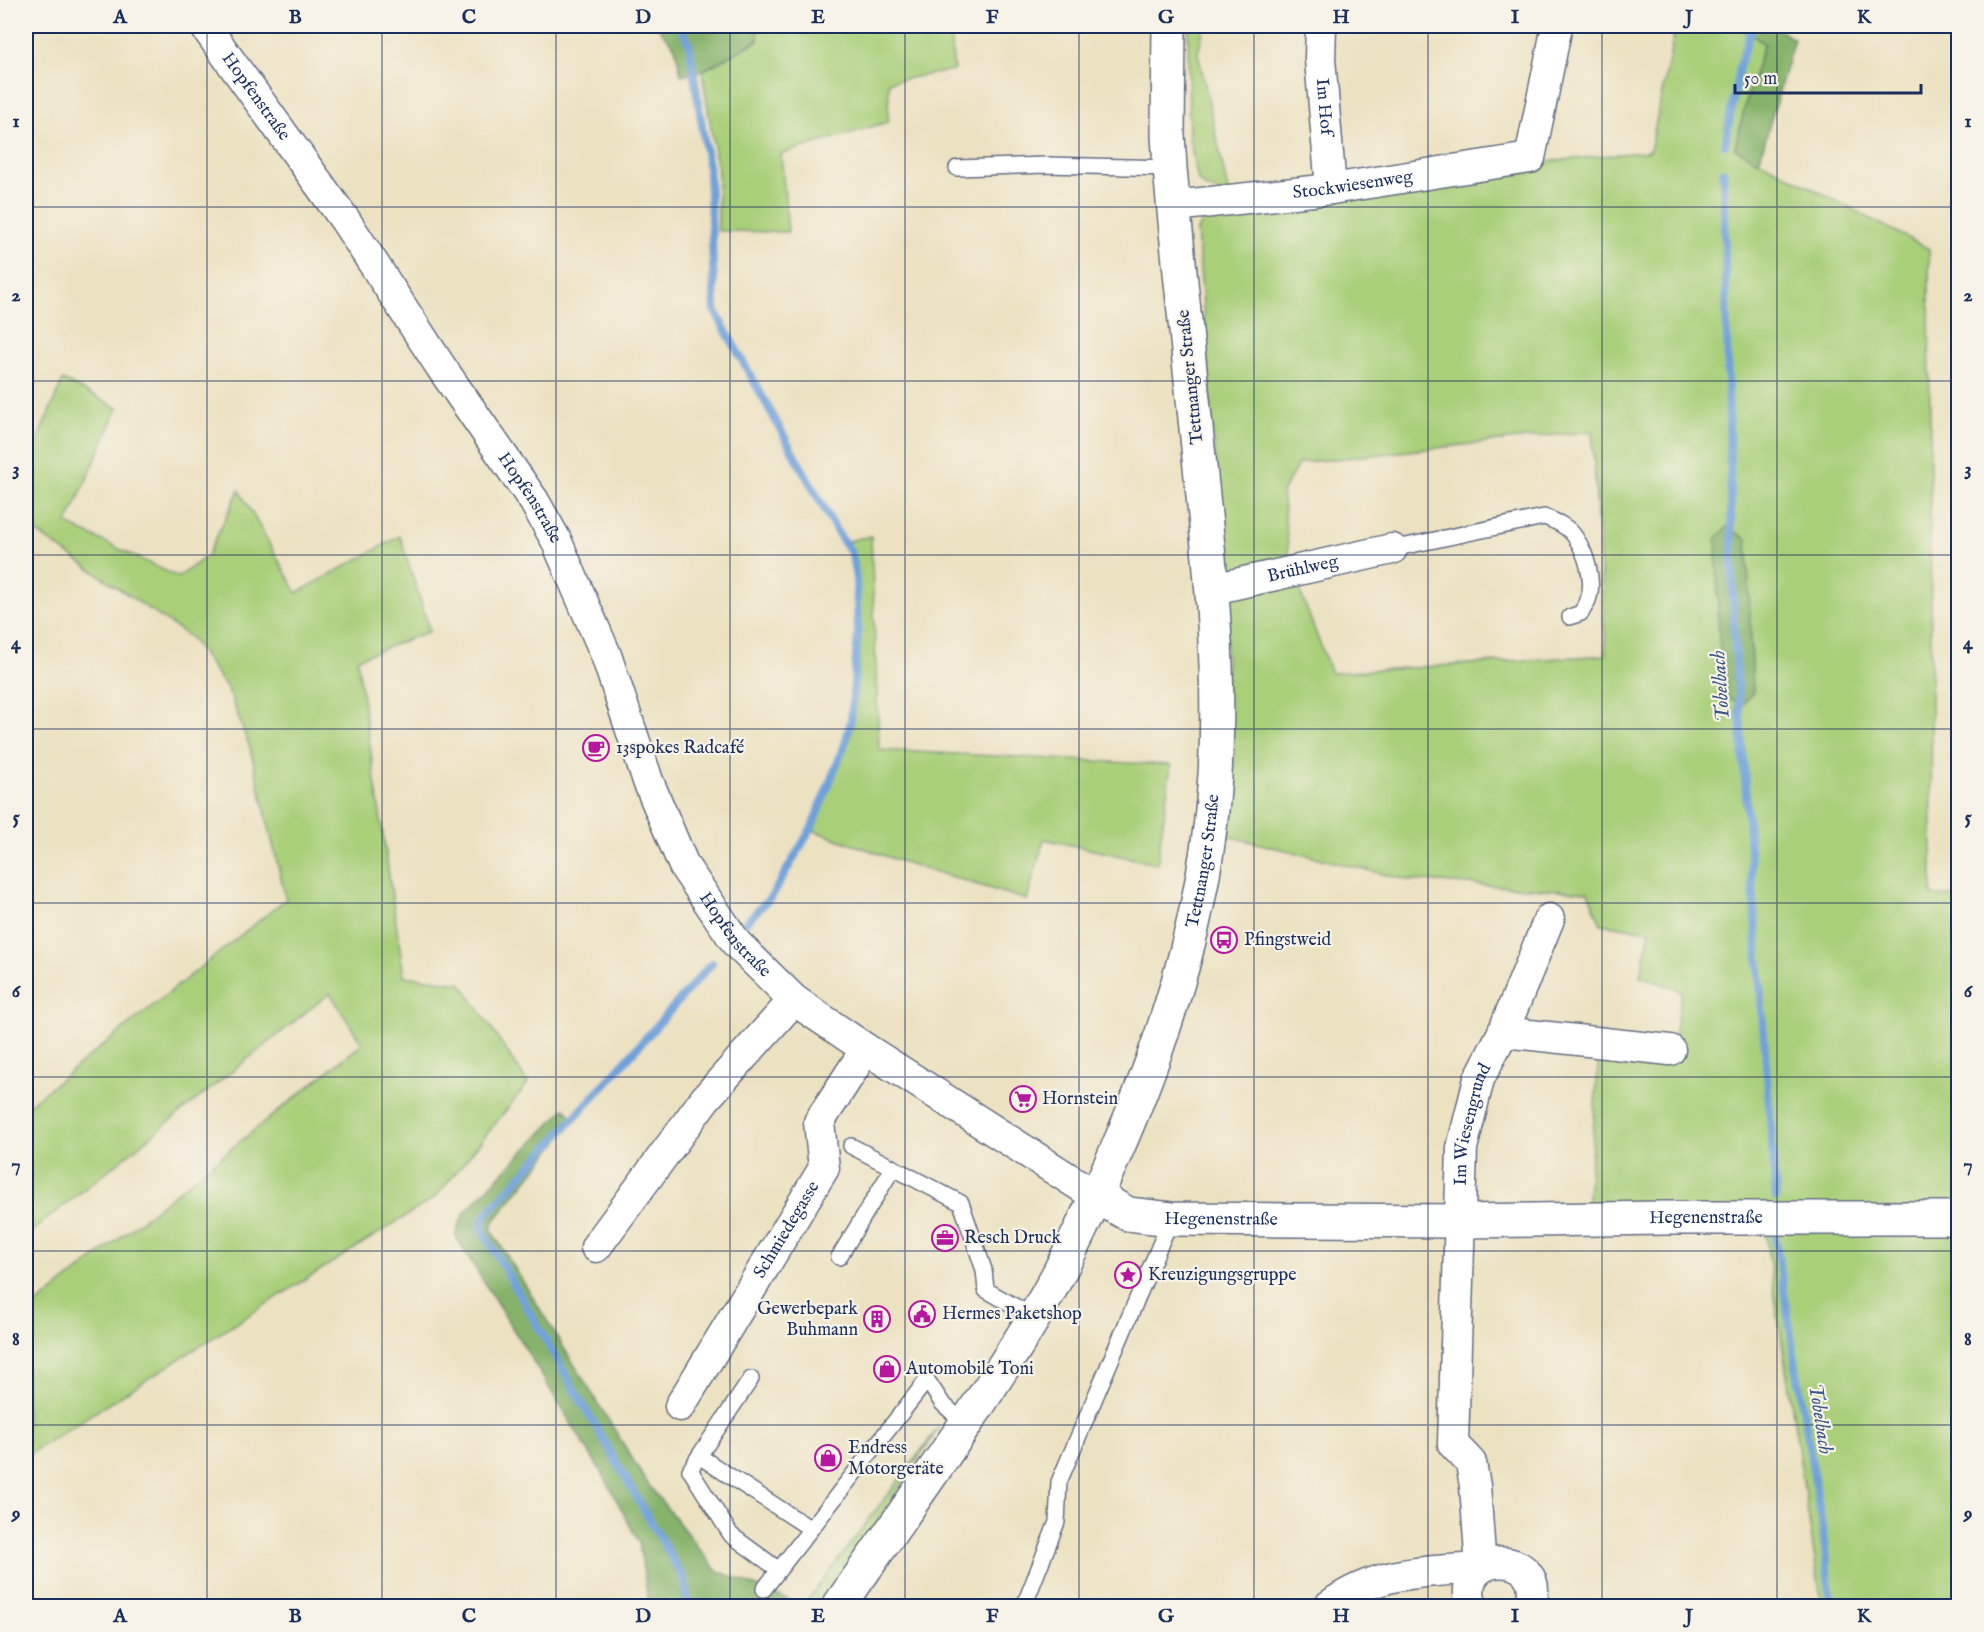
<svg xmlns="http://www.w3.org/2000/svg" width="1984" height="1632" font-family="'IM FELL English',serif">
<rect width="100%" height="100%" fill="#f7f3e8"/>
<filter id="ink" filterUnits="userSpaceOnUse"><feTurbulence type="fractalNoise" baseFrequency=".0167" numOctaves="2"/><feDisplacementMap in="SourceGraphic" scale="12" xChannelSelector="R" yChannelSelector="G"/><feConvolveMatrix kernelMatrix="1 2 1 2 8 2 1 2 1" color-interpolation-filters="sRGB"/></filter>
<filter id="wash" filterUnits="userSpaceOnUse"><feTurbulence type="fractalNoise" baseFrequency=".008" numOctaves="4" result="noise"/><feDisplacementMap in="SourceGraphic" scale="24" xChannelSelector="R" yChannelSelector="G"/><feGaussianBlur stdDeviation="1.35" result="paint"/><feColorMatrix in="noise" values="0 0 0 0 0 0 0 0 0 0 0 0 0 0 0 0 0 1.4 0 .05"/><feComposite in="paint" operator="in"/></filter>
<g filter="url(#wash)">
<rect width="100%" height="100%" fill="#ece1c1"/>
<path fill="#a9cf79" stroke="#627f6c" stroke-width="1.5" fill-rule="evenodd" d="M 758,26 L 949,26 L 954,70 L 889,82 L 888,122 L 781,154 L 788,232 L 718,231 L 718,172 L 702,71 L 758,41 Z
M 1188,26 L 1204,26 L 1198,53 L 1229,195 L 1209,189 L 1198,181 L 1189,137 Z
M 1676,26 L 1744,26 L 1743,30 L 1764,43 L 1746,102 L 1735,148 L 1929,249 L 1932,896 L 1958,896 L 1958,1208 L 1587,1213 L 1599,1052 L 1669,1063 L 1682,991 L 1640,976 L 1650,931 L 1601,924 L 1588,892 L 1408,880 L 1223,835 L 1227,607 L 1197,230 L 1211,211 L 1542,170 L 1544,162 L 1650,151 ZM 1592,431 L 1606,655 L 1331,673 L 1290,565 L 1282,492 L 1299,463 ZM 1727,527 L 1747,540 L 1753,693 Z
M 63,380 L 118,408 L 67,524 L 178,577 L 207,556 L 239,490 L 297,593 L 400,536 L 430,631 L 357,659 L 404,976 L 461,983 L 528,1083 L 436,1197 L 26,1456 L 26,1313 L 362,1044 L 330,993 L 26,1236 L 26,1107 L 286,899 L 250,748 L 228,689 L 191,638 L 26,525 L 26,466 Z
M 871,536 L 879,750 L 1171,765 L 1157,864 L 1044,839 L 1027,900 L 891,858 L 812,830 L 850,739 L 855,697 L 860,633 L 857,561 L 848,541 Z
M 1958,1229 L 1958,1606 L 1822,1606 L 1765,1230 Z
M 939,1427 L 822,1606 L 803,1606 Z"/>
<path fill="#86b269" stroke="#507064" stroke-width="1.5" d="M 657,26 L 758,26 L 758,40 L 702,71 L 681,75 L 675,47 Z
M 1744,26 L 1772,26 L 1794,39 L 1759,162 L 1735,148 L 1746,102 L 1764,43 L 1743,29 Z
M 1727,527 L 1747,539 L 1753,693 L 1743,704 L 1723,697 L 1719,639 L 1716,539 Z
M 565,1108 L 575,1120 L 494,1221 L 491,1230 L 648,1484 L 716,1570 L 789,1600 L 785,1606 L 649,1606 L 639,1543 L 605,1478 L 456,1237 L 459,1224 L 465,1212 Z"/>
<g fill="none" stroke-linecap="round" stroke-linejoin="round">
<path stroke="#70a1da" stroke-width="8" d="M 680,26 L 689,44 L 709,171 L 715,311 L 837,532 L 852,554 L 856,579 L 858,632 L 851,720 L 845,744 L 812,827 L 771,897 L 744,924
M 1725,145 L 1739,67 L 1752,26
M 1723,172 L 1734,635 L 1776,1198
M 1775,1236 L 1823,1532 L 1831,1606
M 688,1606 L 685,1581 L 481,1228 L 484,1217 L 613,1075 L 712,963"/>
</g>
</g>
<g filter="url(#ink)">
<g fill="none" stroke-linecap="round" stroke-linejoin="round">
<defs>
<path id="service" d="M 957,168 L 1046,165 L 1170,168
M 1392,549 L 1544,517 C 1555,521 1568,526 1575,537 C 1586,552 1595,581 1588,600 C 1587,604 1583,609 1581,613 L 1570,617
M 851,1146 L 961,1203 L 984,1270 L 986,1290 L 1034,1317
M 839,1257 L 893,1168
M 751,1379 L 699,1456 L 811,1529
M 699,1456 L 690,1470 L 731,1535 L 779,1570
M 764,1589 L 927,1380 L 942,1403 L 965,1424
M 1024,1606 L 1057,1522 L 1059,1482 L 1171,1219"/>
<g id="minor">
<path id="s1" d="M 205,26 L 345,220 L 441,367 L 534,501 L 556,540 L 606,655 L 648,781 L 684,866 L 737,944 L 794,1000 L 866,1049 L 1096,1196"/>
<path id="s2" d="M 1321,26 L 1320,59 L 1331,189"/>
<path id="s3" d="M 1174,206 L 1331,189 L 1530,158 L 1557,26"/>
<path id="s4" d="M 1213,589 L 1392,549"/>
<path d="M 1503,1032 L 1670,1050"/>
<path d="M 596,1247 L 705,1099 L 794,1000"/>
<path id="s5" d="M 680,1406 L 824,1168 L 819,1122 L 866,1049"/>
<path id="s6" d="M 1329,1606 C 1375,1571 1427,1571 1481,1568 L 1475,1486 L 1471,1463 L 1453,1444 L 1462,1148 L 1479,1079 L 1503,1032 L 1549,919"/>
<path d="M 1472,1606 C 1451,1548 1551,1548 1530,1606"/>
</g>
<g id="tertiary">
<path id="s7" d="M 1096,1196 L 1128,1214 L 1171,1219 L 1460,1221 L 1664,1218 L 1958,1218"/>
</g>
<g id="secondary">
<path id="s8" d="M 839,1606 C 905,1511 973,1418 1033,1319 C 1060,1275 1082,1228 1103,1181 C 1162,1051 1206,918 1215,775 C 1221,672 1211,570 1200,467 C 1190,368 1179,268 1170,168 L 1168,135 L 1169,26"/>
</g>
</defs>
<use href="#service" stroke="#646d81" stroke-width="18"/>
<use href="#minor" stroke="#646d81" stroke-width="33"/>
<use href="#tertiary" stroke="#646d81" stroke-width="36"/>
<use href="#secondary" stroke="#646d81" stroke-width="36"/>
<use href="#service" stroke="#fff" stroke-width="15"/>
<use href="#minor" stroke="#fff" stroke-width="30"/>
<use href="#tertiary" stroke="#fff" stroke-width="33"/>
<use href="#secondary" stroke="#fff" stroke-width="33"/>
</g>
</g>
<path fill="none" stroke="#1b2f5e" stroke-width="1.5" stroke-opacity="0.55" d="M 207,26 L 207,1606M 382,26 L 382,1606M 556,26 L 556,1606M 730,26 L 730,1606M 905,26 L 905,1606M 1079,26 L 1079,1606M 1254,26 L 1254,1606M 1428,26 L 1428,1606M 1602,26 L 1602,1606M 1777,26 L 1777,1606M 26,207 L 1958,207M 26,381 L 1958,381M 26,555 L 1958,555M 26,729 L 1958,729M 26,903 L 1958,903M 26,1077 L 1958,1077M 26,1251 L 1958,1251M 26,1425 L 1958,1425"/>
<defs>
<symbol id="cafe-ring" viewBox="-11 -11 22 22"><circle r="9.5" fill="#f7f3e8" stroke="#b5179e" stroke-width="1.5"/><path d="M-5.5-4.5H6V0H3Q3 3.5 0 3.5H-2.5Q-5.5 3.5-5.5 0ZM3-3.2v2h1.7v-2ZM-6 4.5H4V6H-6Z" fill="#b5179e"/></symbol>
<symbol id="bus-ring" viewBox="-11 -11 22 22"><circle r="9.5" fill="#f7f3e8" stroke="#b5179e" stroke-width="1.5"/><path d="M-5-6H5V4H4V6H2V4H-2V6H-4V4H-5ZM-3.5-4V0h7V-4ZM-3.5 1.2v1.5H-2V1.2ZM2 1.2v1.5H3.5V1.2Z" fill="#b5179e"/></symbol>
<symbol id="supermarket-ring" viewBox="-11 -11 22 22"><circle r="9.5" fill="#f7f3e8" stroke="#b5179e" stroke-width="1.5"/><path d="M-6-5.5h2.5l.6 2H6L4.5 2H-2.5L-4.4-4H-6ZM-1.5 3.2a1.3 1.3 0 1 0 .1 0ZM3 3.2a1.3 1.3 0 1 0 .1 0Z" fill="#b5179e"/></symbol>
<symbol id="office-ring" viewBox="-11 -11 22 22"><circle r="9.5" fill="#f7f3e8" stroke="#b5179e" stroke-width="1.5"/><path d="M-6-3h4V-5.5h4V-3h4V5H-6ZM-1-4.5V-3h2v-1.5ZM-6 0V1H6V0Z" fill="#b5179e"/></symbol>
<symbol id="sight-ring" viewBox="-11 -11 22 22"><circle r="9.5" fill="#f7f3e8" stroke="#b5179e" stroke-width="1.5"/><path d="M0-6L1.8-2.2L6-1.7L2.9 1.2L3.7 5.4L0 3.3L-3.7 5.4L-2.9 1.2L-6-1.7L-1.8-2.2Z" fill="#b5179e"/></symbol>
<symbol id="civic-ring" viewBox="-11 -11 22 22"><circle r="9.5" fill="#f7f3e8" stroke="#b5179e" stroke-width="1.5"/><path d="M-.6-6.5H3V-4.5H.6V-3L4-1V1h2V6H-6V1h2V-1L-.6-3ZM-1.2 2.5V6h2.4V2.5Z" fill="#b5179e"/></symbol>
<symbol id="building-ring" viewBox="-11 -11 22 22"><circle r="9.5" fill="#f7f3e8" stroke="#b5179e" stroke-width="1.5"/><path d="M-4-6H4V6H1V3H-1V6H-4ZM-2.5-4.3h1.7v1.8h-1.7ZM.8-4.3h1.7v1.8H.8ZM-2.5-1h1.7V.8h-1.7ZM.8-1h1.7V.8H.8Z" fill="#b5179e"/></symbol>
<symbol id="shop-ring" viewBox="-11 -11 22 22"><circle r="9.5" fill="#f7f3e8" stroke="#b5179e" stroke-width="1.5"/><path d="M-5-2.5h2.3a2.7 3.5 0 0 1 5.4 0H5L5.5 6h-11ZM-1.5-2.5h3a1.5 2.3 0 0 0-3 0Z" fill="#b5179e"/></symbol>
</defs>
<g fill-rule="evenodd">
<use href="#cafe-ring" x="581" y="733" width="30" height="30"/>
<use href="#bus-ring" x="1209" y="925" width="30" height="30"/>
<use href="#supermarket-ring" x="1008" y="1084" width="30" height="30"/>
<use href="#office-ring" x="930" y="1223" width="30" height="30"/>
<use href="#sight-ring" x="1113" y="1260" width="30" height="30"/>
<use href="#civic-ring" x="907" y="1299" width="30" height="30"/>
<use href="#building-ring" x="862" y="1304" width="30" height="30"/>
<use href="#shop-ring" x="872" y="1354" width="30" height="30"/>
<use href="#shop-ring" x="813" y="1443" width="30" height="30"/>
</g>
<g text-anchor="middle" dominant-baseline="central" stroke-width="4.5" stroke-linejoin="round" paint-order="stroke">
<g font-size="18" fill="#1b2f5e" stroke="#f7f3e8">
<text stroke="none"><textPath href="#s1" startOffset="87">Hopfenstraße</textPath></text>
<text stroke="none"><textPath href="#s2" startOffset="81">Im Hof</textPath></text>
<text stroke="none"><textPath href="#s3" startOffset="180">Stockwiesenweg</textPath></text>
<text transform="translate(1191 377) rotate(-96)">Tettnanger Straße</text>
<text stroke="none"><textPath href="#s1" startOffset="573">Hopfenstraße</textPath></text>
<text stroke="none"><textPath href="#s4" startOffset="92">Brühlweg</textPath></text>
<text stroke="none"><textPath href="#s8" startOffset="838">Tettnanger Straße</textPath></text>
<text stroke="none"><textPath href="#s1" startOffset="1059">Hopfenstraße</textPath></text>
<text stroke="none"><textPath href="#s6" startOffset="612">Im Wiesengrund</textPath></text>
<text stroke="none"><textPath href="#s7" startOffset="615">Hegenenstraße</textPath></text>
<text stroke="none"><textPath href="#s7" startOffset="130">Hegenenstraße</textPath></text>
<text stroke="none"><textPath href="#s5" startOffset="206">Schmiedegasse</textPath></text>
</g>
<g font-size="18" fill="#1b2f5e" stroke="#f7f3e8" text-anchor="start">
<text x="616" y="748">13spokes Radcafé</text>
<text x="1244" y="940">Pfingstweid</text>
<text x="1042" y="1099">Hornstein</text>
<text x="964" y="1238">Resch Druck</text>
<text x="1148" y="1275">Kreuzigungsgruppe</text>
<text x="858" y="1309" text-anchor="end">Gewerbepark<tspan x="858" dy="21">Buhmann</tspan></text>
<text x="942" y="1314">Hermes Paketshop</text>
<text x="906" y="1369">Automobile Toni</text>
<text x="848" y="1448">Endress<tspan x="848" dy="21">Motorgeräte</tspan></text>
</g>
<g font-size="20" font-style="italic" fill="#395789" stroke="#f7f3e8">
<text transform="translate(1721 686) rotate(-94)">Tobelbach</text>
<text transform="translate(1820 1419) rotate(81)">Tobelbach</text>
</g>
</g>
<rect width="1984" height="1632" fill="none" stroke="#f7f3e8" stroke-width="66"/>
<path d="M1735 84v9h186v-9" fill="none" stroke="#1b2f5e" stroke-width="3"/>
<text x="1744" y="84" font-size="18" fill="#1b2f5e" stroke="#f7f3e8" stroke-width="4.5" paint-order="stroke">50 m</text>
<rect x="33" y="33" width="1918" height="1566" fill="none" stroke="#1b2f5e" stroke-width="2"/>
<g font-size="20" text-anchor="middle" font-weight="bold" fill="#1b2f5e">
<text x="120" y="23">A</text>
<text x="295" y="23">B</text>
<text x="469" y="23">C</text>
<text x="643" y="23">D</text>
<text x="818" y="23">E</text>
<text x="992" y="23">F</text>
<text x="1166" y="23">G</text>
<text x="1341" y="23">H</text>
<text x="1515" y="23">I</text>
<text x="1689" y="23">J</text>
<text x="1864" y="23">K</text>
<text x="16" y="127">1</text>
<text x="1968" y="127">1</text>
<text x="16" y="301">2</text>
<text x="1968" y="301">2</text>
<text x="16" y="475">3</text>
<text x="1968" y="475">3</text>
<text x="16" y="649">4</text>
<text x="1968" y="649">4</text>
<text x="16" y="823">5</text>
<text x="1968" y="823">5</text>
<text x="16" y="997">6</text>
<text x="1968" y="997">6</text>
<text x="16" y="1171">7</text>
<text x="1968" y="1171">7</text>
<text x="16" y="1345">8</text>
<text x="1968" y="1345">8</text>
<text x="16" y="1519">9</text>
<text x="1968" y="1519">9</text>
<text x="120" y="1622">A</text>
<text x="295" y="1622">B</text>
<text x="469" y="1622">C</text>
<text x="643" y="1622">D</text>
<text x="818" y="1622">E</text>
<text x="992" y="1622">F</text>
<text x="1166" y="1622">G</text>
<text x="1341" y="1622">H</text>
<text x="1515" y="1622">I</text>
<text x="1689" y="1622">J</text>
<text x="1864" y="1622">K</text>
</g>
</svg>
